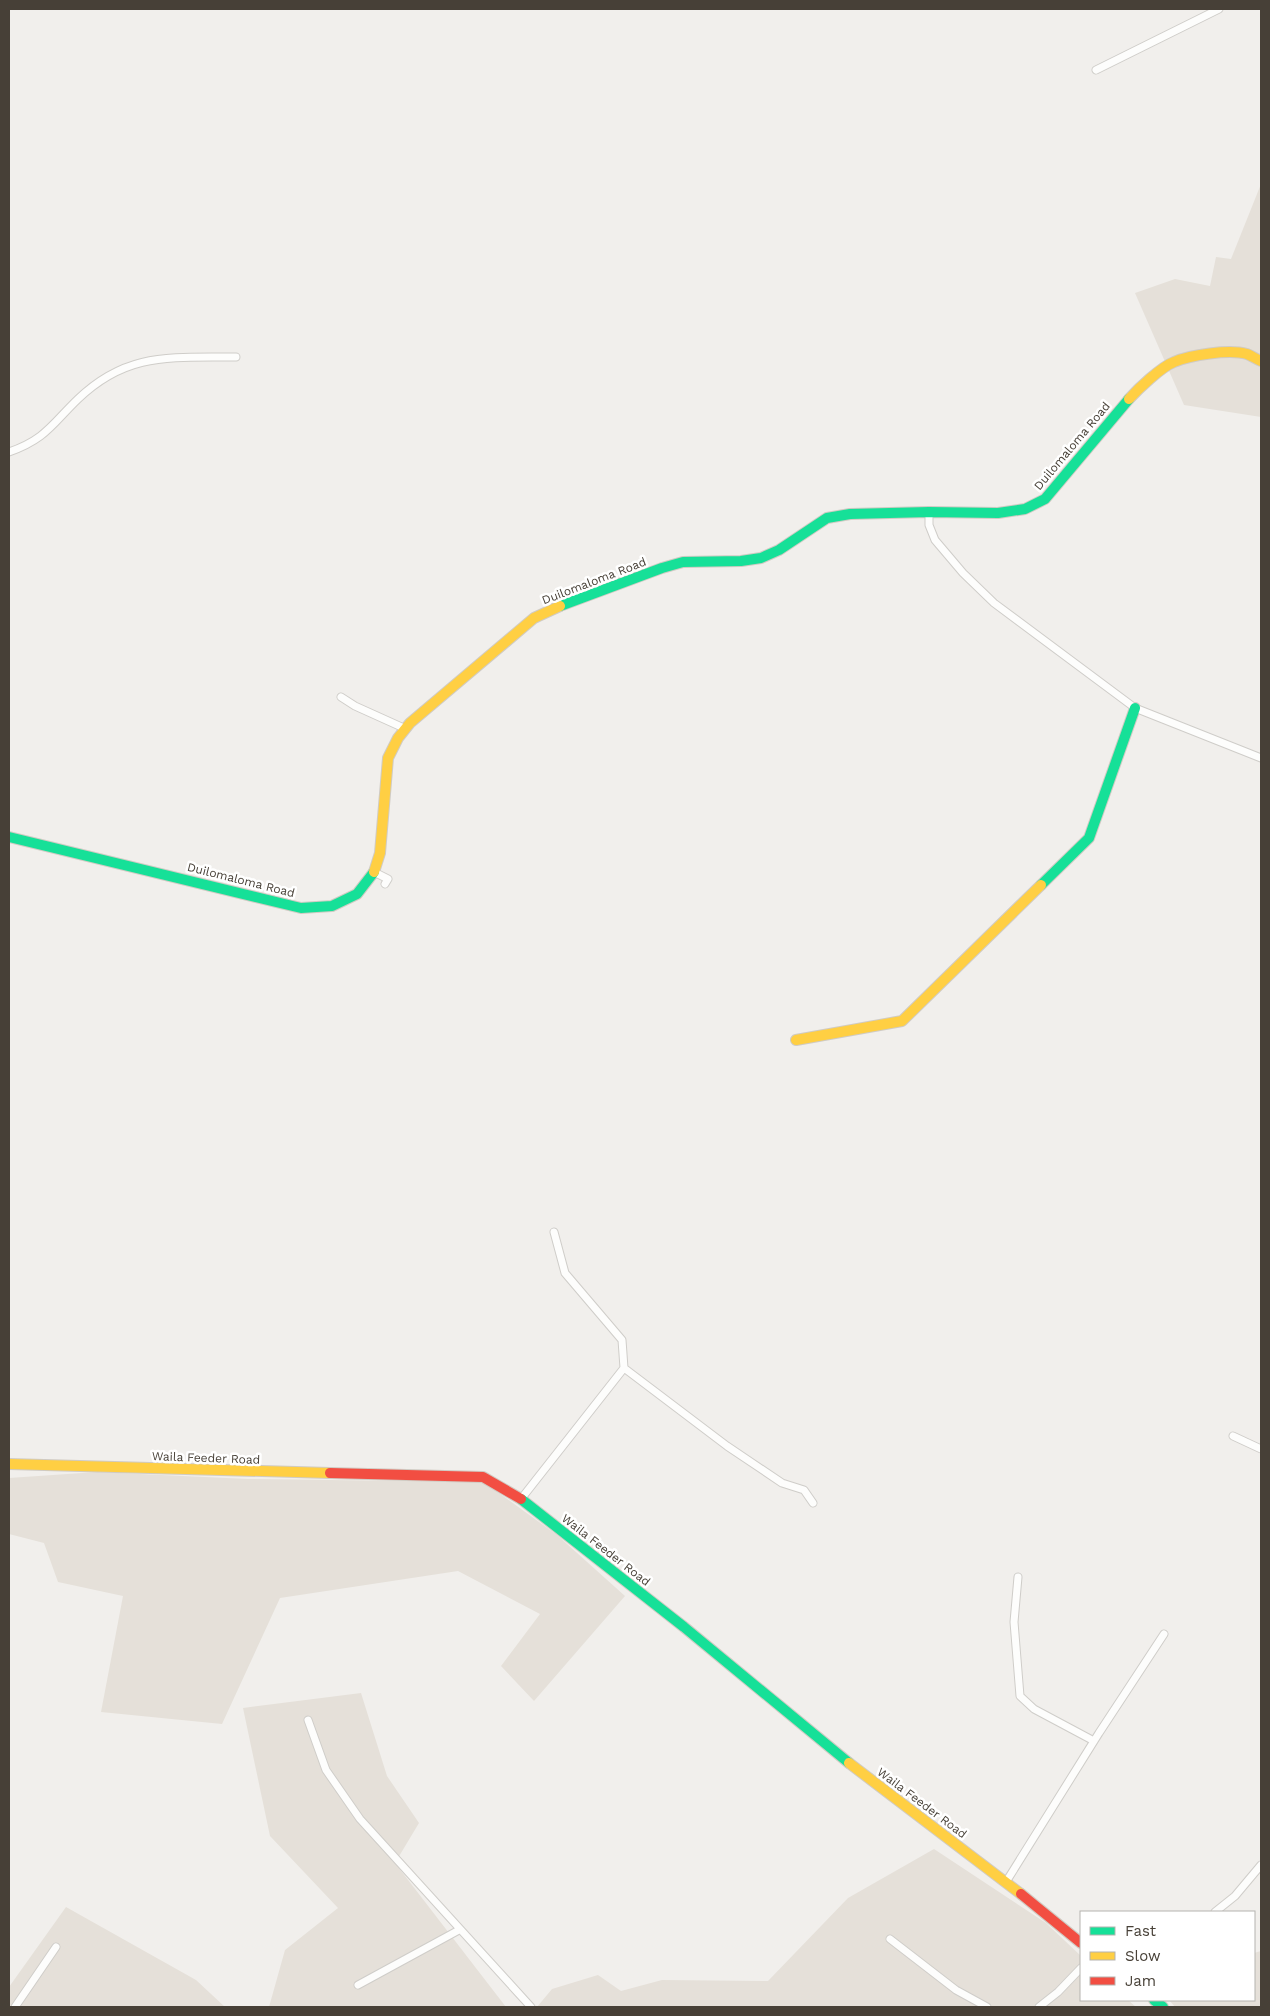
<svg xmlns="http://www.w3.org/2000/svg" width="1270" height="2016" font-family="'Work Sans',sans-serif">
<rect width="100%" height="100%" fill="#f1efec"/>
<path fill="#e5e0d9" d="M 1261,184 L 1261,417 L 1184,405 L 1135,293 L 1175,279 L 1210,286 L 1216,257 L 1231,259 Z
M 97,1472 L 248,1479 L 484,1482 L 557,1535 L 625,1596 L 534,1701 L 501,1666 L 540,1614 L 458,1571 L 280,1598 L 222,1724 L 101,1712 L 123,1596 L 58,1582 L 44,1543 L 9,1534 L 9,1478 Z
M 361,1693 L 387,1776 L 419,1823 L 395,1863 L 506,2007 L 269,2007 L 285,1950 L 338,1908 L 270,1836 L 243,1708 Z
M 934,1849 L 1046,1923 L 1081,1956 L 1081,2000 L 1128,2000 L 1136,2007 L 537,2007 L 552,1989 L 598,1975 L 621,1991 L 662,1980 L 768,1981 L 848,1898 Z
M 66,1907 L 196,1980 L 225,2007 L 9,2007 L 9,1987 Z
M 1261,1951 L 1261,2007 L 1175,2007 L 1169,2000 L 1254,2000 L 1254,1953 Z"/>
<g fill="none" stroke-linecap="round" stroke-linejoin="round">
<defs>
<path id="street" d="M 1096,70 L 1219,9
M 9,452 C 46,439 52,424 78,399 C 128,351 172,358 236,357
M 929,512 L 929,525 L 935,540 L 963,573 L 994,603 L 1135,708 L 1261,758
M 341,697 L 355,706 L 406,729
M 374,872 L 388,879 L 385,884
M 624,1368 L 727,1446 L 782,1483 L 804,1490 L 813,1503
M 1233,1436 L 1261,1449
M 521,1499 L 624,1368 L 622,1340 L 565,1273 L 554,1232
M 1018,1577 L 1014,1622 L 1020,1696 L 1034,1709 L 1094,1741
M 308,1720 L 326,1770 L 360,1819 L 531,2007
M 1006,1882 L 1099,1733 L 1164,1634
M 1215,1912 L 1235,1896 L 1261,1865
M 890,1939 L 956,1990 L 987,2007
M 358,1985 L 459,1930
M 15,2007 L 56,1947
M 1039,2007 L 1058,1992 L 1081,1968"/>
<path id="fast" d="M 560,606 L 662,568 L 683,562 L 741,561 L 761,558 L 779,550 L 827,518 L 850,514 L 929,512 L 998,513 L 1025,509 L 1045,499 L 1129,399
M 9,837 L 301,908 L 332,906 L 357,894 L 374,872
M 1041,885 L 1089,838 L 1135,708
M 521,1499 L 684,1627 L 849,1763
M 1154,2000 L 1163,2007"/>
<path id="slow" d="M 1129,399 C 1138,389 1161,367 1174,362 C 1190,355 1229,349 1247,354 C 1252,356 1256,359 1261,361
M 374,872 L 380,853 L 388,758 L 398,738 L 410,723 L 534,618 L 560,606
M 796,1040 L 902,1021 L 1041,885
M 9,1464 L 330,1473
M 849,1763 L 1021,1894"/>
<path id="jam" d="M 330,1473 L 483,1477 L 521,1499
M 1021,1894 L 1081,1943"/>
</defs>
<use href="#street" stroke="#cfcdc9" stroke-width="9"/>
<use href="#fast" stroke="#d0cbc3" stroke-width="12"/>
<use href="#slow" stroke="#d0cbc3" stroke-width="12"/>
<use href="#jam" stroke="#d0cbc3" stroke-width="12"/>
<use href="#street" stroke="#fdfdfc" stroke-width="7"/>
<use href="#fast" stroke="#16e098" stroke-width="10"/>
<use href="#slow" stroke="#ffcf43" stroke-width="10"/>
<use href="#jam" stroke="#f24e42" stroke-width="10"/>
</g>
<g text-anchor="middle" dominant-baseline="central" stroke-width="5" stroke-linejoin="round" paint-order="stroke">
<g font-size="12" fill="#474037" stroke="#fff">
<text transform="translate(1072 446) rotate(-50)">Duilomaloma Road</text>
<text transform="translate(594 581) rotate(-21)">Duilomaloma Road</text>
<text transform="translate(241 880) rotate(14)">Duilomaloma Road</text>
<text transform="translate(206 1458) rotate(2)">Waila Feeder Road</text>
<text transform="translate(606 1550) rotate(38)">Waila Feeder Road</text>
<text transform="translate(922 1803) rotate(37)">Waila Feeder Road</text>
</g>
</g>
<rect width="1270" height="2016" fill="none" stroke="#474037" stroke-width="20"/>
<rect x="1080" y="1911" width="175" height="90" fill="#ffffff" stroke="#b5b3af"/>
<rect x="1090" y="1927" width="25" height="8" fill="#16e098" stroke="#b5b3af"/>
<text x="1125" y="1936" font-size="15" fill="#474037">Fast</text>
<rect x="1090" y="1952" width="25" height="8" fill="#ffcf43" stroke="#b5b3af"/>
<text x="1125" y="1961" font-size="15" fill="#474037">Slow</text>
<rect x="1090" y="1977" width="25" height="8" fill="#f24e42" stroke="#b5b3af"/>
<text x="1125" y="1986" font-size="15" fill="#474037">Jam</text>
</svg>
